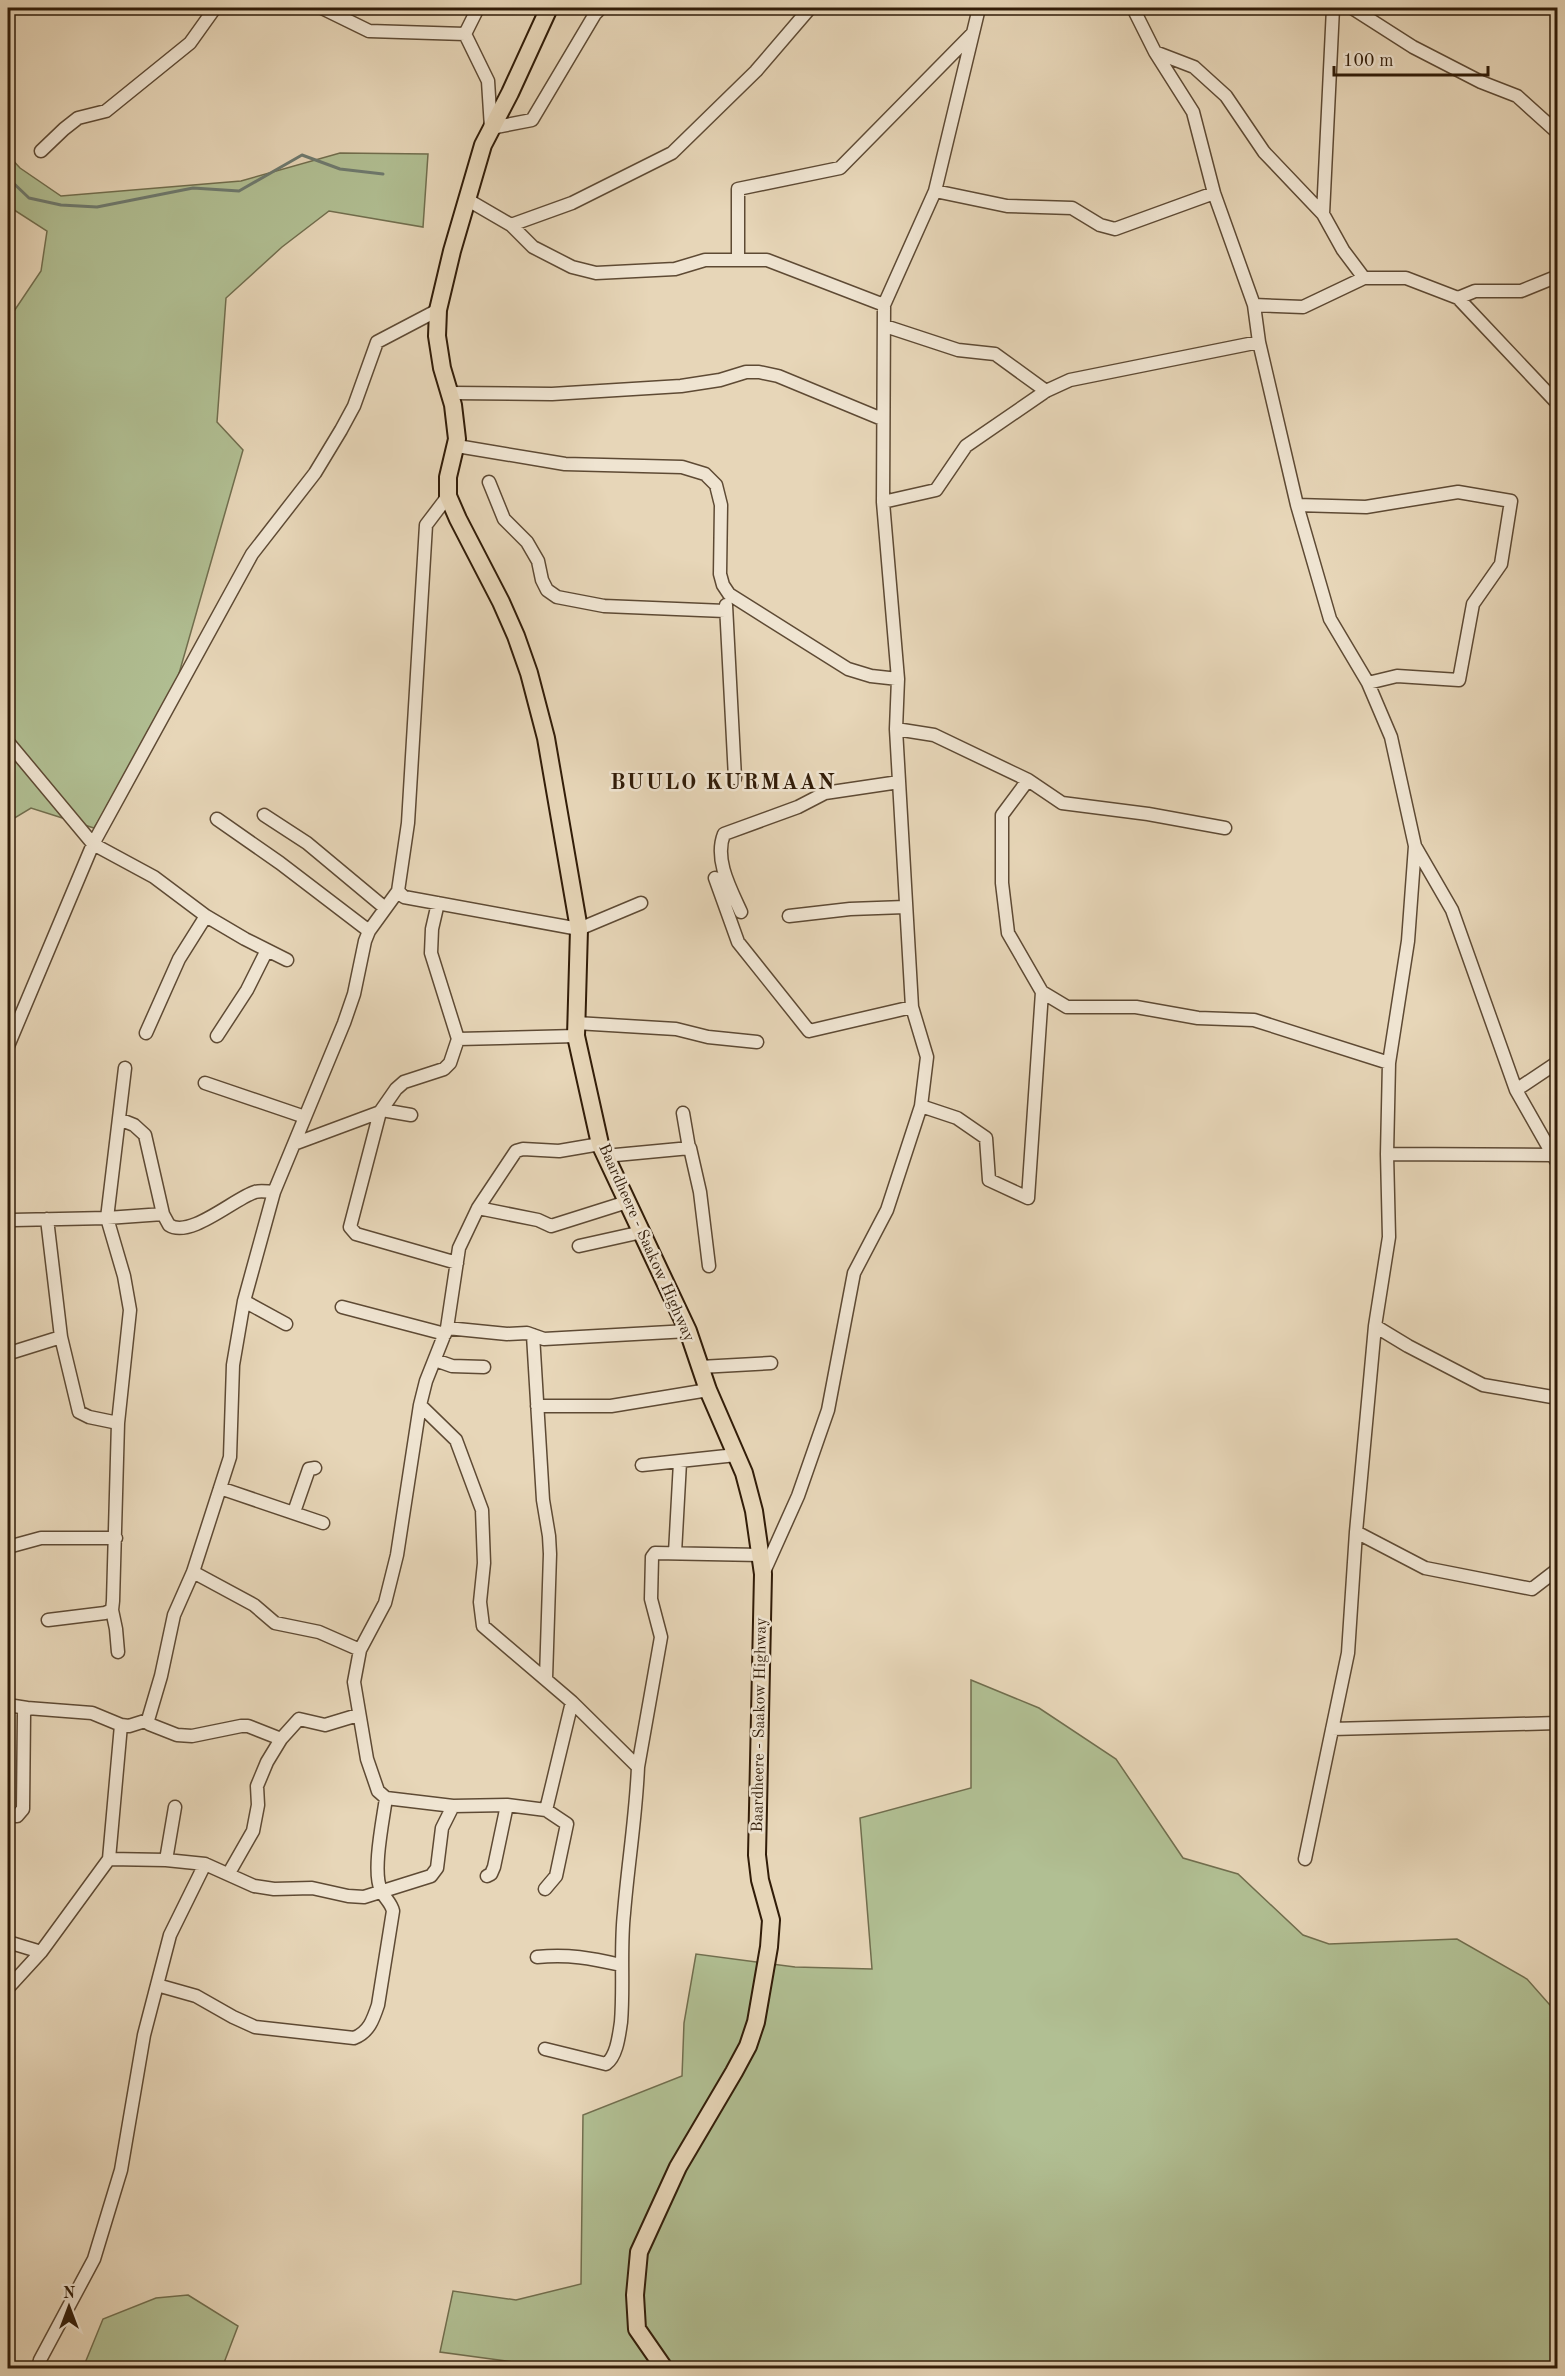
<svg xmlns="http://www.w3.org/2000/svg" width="1565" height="2376" font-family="'Old Standard TT',serif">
<rect width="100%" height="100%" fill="#e7d6b8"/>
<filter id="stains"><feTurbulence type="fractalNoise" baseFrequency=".00333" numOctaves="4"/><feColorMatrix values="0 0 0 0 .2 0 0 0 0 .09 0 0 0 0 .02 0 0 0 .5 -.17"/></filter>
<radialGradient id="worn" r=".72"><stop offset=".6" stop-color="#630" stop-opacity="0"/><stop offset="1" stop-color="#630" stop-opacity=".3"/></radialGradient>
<path fill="#b1bf93" stroke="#716e4e" stroke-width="1.5" d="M 340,153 L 428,154 L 423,227 L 329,211 L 282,247 L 226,298 L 217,422 L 243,450 L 168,712 L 94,828 L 31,808 L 8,822 L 8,320 L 41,271 L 47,231 L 8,206 L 8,155 L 20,168 L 61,196 L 241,181 Z
M 971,1680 L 1039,1708 L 1116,1759 L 1183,1858 L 1238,1874 L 1303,1935 L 1329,1944 L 1457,1939 L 1527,1979 L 1557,2013 L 1557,2368 L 546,2368 L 543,2366 L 440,2352 L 453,2291 L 516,2300 L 581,2284 L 583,2115 L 682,2076 L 684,2023 L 696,1954 L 795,1967 L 872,1969 L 860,1818 L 971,1788 Z
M 188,2295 L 238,2326 L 222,2368 L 83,2368 L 103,2319 L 156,2298 Z"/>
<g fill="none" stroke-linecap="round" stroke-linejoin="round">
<path stroke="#6e7a6f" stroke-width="3" d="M 8,178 L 29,198 L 61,205 L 97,207 L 193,188 L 239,191 L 302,155 L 340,169 L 383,174"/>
<defs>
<path id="minor" d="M 322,8 L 369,31 L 465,34
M 478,8 L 465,34 L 488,81 L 491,128 L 532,120 L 595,14 L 601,8
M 1133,8 L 1155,52 L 1193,112 L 1214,193 L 1254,305 L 1259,342 L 1297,505 L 1330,619 L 1368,683 L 1391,737 L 1415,846 L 1452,910 L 1516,1090 L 1558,1164
M 1352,8 L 1413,47 L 1481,82 L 1517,96 L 1558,133
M 1155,52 L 1194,67 L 1226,96 L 1264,152 L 1323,214 L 1343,250 L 1364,278
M 41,151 L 64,129 L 78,118 L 106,111 L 190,43 L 215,8
M 935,191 L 1007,206 L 1072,208 L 1100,225 L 1115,229 L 1214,193
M 468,200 L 511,225 L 572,203 L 672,153 L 756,71 L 810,8
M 1323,214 L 1333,8
M 511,225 L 533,247 L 572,267 L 596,273 L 675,269 L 705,260 L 767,260 L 884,305
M 738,259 L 738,189 L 840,168 L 972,34
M 1458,298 L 1558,404
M 1254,305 L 1303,307 L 1364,278 L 1406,278 L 1458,298 L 1475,291 L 1521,291 L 1558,276
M 885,326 L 958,350 L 995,354 L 1046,391
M 451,393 L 552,394 L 681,386 L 720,380 L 746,372 L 759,372 L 778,376 L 882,419
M 457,446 L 565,464 L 682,467 L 705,474 L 716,485 L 721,505 L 720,574 L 723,585 L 729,594 L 848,669 L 871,676 L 898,679
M 489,482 L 504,519 L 527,542 L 538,561 L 542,580 L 547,590 L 557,597 L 604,606 L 725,611
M 448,496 L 426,525 L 408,823 L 398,891 L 404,897 L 579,929 L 641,903
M 883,502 L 936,490 L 966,446 L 1046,391 L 1070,380 L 1259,342
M 1297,505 L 1366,507 L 1458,492 L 1511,501 L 1501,564 L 1473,604 L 1459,680 L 1397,676 L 1368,683
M 726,605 L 735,778
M 896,729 L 934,735 L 1028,780 L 1062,803 L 1148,814 L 1225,828
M 8,742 L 93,844 L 154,877 L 206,916 L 245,939 L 287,960
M 264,815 L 307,843 L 385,908
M 217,819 L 280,863 L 369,931
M 715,878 L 738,942 L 809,1031 L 912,1007
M 741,912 C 730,888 714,859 724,834 L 798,807 L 825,793 L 899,782
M 789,916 L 850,909 L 905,907
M 1042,992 L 1067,1007 L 1136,1007 L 1198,1018 L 1254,1020 L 1389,1063
M 576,1023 L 676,1029 L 708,1037 L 757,1042
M 146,1033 L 179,959 L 206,916
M 217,1036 L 247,990 L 267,950
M 458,1039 L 576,1036
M 8,1046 L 93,844 L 252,554 L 315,473 L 341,430 L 354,406 L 377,342 L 438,310
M 205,1083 L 305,1117
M 1516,1090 L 1558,1062
M 921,1106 L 957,1118 L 986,1138 L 989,1180 L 1028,1198 L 1042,992 L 1008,933 L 1002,883 L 1002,815 L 1028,780
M 382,1110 L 411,1115
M 380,1112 L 350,1227 L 356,1234 L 457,1263
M 683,1113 L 689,1148
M 119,1119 L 134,1125 L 145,1135 L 163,1214
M 294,1144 L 380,1112 L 396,1089 L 404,1082 L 444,1069 L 450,1063 L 458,1039 L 431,953 L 432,929 L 438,903
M 1387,1154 L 1552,1155
M 605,1156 L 690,1148 L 700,1192 L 709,1266
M 478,1208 L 538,1220 L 551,1226 L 627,1202
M 8,1217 L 13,1220 L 107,1218 L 163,1214 L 169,1225 C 190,1239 235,1198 255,1192 C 261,1190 268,1192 274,1192
M 47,1219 L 61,1337 L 79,1412 L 89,1417 L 118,1423
M 579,1246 L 642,1232
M 244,1301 L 286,1324
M 342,1307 L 445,1334
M 1375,1326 L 1408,1346 L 1483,1385 L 1558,1398
M 447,1328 L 507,1334 L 527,1333 L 544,1339 L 688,1331
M 533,1335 L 543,1500 L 549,1536 L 550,1554 L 546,1678
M 13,1352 L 61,1337
M 435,1360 L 452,1366 L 484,1367
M 700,1367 L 771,1363
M 420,1405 L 456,1440 L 482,1510 L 484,1563 L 480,1602 L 483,1626 L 572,1702 L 638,1767 L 661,1637 L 651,1599 L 652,1557 L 655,1553 L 761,1555
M 537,1406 L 611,1406 L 708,1390
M 642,1465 L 736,1455
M 220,1488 L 323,1523
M 294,1512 L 309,1469 L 315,1468
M 1356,1532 L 1425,1568 L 1532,1589 L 1558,1569
M 8,1547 L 41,1538 L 116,1538
M 675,1553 L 680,1462
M 193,1572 L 254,1605 L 275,1623 L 319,1632 L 360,1650
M 763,1574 L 798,1496 L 828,1410 L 854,1273 L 887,1210 L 921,1106 L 927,1057 L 912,1007 L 896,729 L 898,679 L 883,502 L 884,305 L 935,191 L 979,8
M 112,1610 L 116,1629 L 118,1652
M 48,1620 L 105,1613 L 112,1610 L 113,1601 L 118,1423 L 130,1310 L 124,1276 L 107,1218 L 125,1068
M 572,1702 L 546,1810 L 507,1805 L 453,1806 L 386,1798 L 378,1791 L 367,1759 L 354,1682 L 360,1650 L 385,1603 L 397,1555 L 420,1405 L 426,1381 L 447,1328 L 459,1248 L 478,1208 L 516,1151 L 523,1149 L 559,1151 L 600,1144
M 8,1705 L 27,1708
M 1332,1729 L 1558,1723
M 281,1739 L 248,1726 L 241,1726 L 192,1736 L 177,1735 L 149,1724 L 148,1720 L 161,1676 L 174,1615 L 193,1572 L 230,1457 L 233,1365 L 244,1301 L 274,1192 L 344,1023 L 354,994 L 365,941 L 369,931 L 398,891
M 8,1815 L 17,1816 L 23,1809 L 24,1714 L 27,1708 L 92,1713 L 121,1725 L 129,1726 L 148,1720
M 1305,1859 L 1348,1653 L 1356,1532 L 1375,1326 L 1389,1237 L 1387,1154 L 1389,1063 L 1408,941 L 1415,846
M 166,1860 L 175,1807
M 205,1864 L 254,1886 L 274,1889 L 312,1888 L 348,1896 L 364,1897 L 431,1876 L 437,1868 L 442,1828 L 453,1806
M 229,1873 L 253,1831 L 258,1805 L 257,1786 L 267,1762 L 281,1739 L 299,1719 L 325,1725 L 358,1715
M 487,1876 L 491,1874 L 494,1867 L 507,1805
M 545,1889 L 556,1876 L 567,1824 L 546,1810
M 8,1942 L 41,1952
M 537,1957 C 569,1954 590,1958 621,1965
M 157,1985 L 196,1996 L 233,2017 L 255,2027 L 354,2038 C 369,2032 373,2020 378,2005 L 393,1911 C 391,1902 384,1898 381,1890 C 372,1872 383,1820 386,1798
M 8,1988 L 41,1952 L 109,1859 L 121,1725
M 545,2049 L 606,2064 C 617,2056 619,2035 621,2022 C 624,1986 620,1949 624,1913 C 628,1864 636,1816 638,1767
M 38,2368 L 40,2360 L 94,2259 L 121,2170 L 144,2035 L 170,1935 L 205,1864 L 166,1860 L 109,1859"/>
<path id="major" d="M 549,8 L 510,93 L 483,145 L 452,251 L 438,310 L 437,336 L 442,368 L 453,405 L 457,439 L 448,477 L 448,496 L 458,519 L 501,602 L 516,636 L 529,673 L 546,738 L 579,929 L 576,1036 L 600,1144 L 688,1331 L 708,1390 L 744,1473 L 754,1511 L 763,1574 L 757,1855 L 760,1880 L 771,1920 L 769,1947 L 756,2022 L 748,2046 L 734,2072 L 678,2167 L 639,2252 L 635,2295 L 637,2329 L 664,2368"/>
</defs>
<use href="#minor" stroke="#5e4a34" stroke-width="15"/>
<use href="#major" stroke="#311c08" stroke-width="20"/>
<use href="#minor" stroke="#efe4d1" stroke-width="12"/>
<use href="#major" stroke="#e7d6b8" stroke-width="16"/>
</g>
<g text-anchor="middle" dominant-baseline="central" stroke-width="5" stroke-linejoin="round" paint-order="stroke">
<g font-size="16" fill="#311c08" stroke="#efe4d1">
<text transform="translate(646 1243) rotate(66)">Baardheere - Saakow Highway</text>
<text transform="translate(760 1725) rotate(-89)">Baardheere - Saakow Highway</text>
</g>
<g font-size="22" font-weight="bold" letter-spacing="1.5" fill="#311c08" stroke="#efe4d1">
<text x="723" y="783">BUULO KURMAAN</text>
</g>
</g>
<rect width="1565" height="2376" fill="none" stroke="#e7d6b8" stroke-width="30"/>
<rect x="9" y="9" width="1547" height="2358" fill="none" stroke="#311c08" stroke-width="3"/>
<rect x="15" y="15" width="1535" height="2346" fill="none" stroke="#311c08" stroke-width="1.5"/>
<g transform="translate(69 2307)" stroke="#efe4d1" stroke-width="4.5" paint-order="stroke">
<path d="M0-4.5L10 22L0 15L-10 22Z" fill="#311c08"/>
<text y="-9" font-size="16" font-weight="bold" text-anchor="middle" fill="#311c08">N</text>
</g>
<path d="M1334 66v9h154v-9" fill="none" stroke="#311c08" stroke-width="3"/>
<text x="1343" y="66" font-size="18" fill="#311c08" stroke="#efe4d1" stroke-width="4.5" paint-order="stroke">100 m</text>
<rect width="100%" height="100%" filter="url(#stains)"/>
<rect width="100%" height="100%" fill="url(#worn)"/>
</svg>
